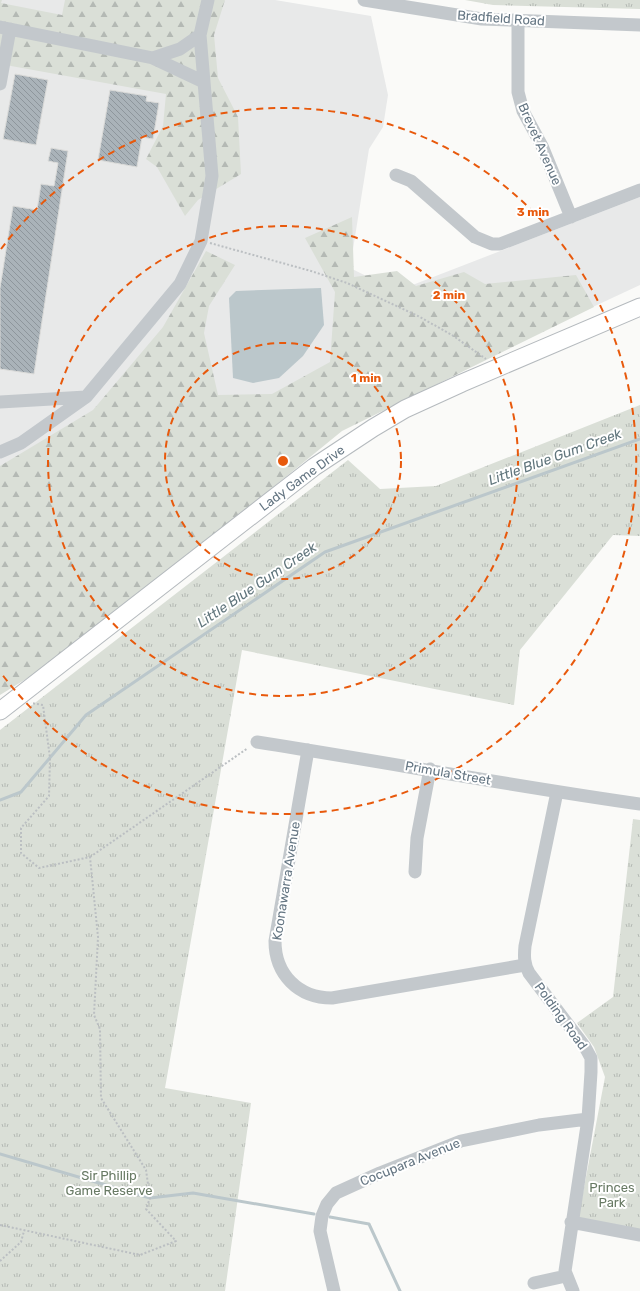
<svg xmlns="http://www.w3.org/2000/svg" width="640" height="1291" font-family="Rubik,sans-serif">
<defs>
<pattern id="forest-firs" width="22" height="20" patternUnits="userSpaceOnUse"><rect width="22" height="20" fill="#dadfd7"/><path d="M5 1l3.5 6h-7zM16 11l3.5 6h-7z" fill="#b4b9b4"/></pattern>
<pattern id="park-tufts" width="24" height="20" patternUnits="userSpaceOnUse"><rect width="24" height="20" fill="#dadfd7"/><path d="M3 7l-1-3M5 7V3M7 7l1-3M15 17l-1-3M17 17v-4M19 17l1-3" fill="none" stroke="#b4b9b4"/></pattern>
<pattern id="building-back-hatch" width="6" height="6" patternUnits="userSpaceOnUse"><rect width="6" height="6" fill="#aab3b9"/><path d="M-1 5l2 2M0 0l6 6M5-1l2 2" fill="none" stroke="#8e969c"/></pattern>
</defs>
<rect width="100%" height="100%" fill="#fafaf8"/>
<path fill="#e8e9e9" d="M 0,0 L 275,0 L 371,16 L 388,95 L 383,127 L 369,149 L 350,268 L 397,291 L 640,197 L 640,285 L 0,583 Z"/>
<path fill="url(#forest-firs)" d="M 0,0 L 2,0 L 1,3 L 62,15 L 65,0 L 225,0 L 214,35 L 218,78 L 238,117 L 241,174 L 198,200 L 185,216 L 157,167 L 146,159 L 163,126 L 166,94 L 0,64 Z
M 352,217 L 354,277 L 397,271 L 416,286 L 464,272 L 485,284 L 576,275 L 594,307 L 342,431 L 75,649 L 0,695 L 0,466 L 93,410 L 163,327 L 206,251 L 235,265 L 209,306 L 204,333 L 218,395 L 272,394 L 330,362 L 335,292 L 305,238 Z"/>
<path fill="url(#park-tufts)" d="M 465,0 L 640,0 L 640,9 L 493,5 Z
M 640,405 L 640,536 L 613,535 L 520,650 L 514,705 L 242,650 L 165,1088 L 251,1103 L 225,1291 L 0,1291 L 0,730 L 348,460 L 380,489 L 436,486 Z
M 633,819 L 640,820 L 640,1230 L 578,1219 L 605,1077 L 594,1047 L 577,1023 L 613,997 Z"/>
<path fill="#bbc7cb" d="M 321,288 L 324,325 L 303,356 L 279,378 L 253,383 L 233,378 L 229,298 L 236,291 Z"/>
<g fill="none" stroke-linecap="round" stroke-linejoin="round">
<path stroke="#bbc7cb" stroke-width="3" d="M 0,800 L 21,792 L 86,715 L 325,552 L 640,439
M 0,1154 L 150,1198 L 193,1193 L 314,1214
M 330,1217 L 369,1224 L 400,1291"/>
</g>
<path fill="url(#building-back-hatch)" stroke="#dcdcda" d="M 15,74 L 48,80 L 36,145 L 3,139 Z
M 110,90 L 147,96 L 146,101 L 159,103 L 153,139 L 142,137 L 137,167 L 98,160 Z
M 51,148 L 68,151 L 34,374 L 0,369 L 0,288 L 13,206 L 37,210 L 41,184 L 54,186 L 58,163 L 48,161 Z"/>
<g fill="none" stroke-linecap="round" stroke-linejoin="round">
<defs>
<path id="major" d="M 0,711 L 314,467 L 373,428 L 405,409 L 462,383 L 640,307"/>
</defs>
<use href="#major" stroke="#b5babe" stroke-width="19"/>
<path stroke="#bbbfc2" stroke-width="2" stroke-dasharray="2 2" stroke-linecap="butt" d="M 210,243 L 311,271 L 347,283 L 418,316 L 452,335 L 486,359
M 90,857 L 248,748
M 0,1225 L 140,1255 L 176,1241 L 146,1209 L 150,1198 L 146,1170 L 101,1098 L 100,1029 L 94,1015 L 98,937 L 90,857 L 39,868 L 21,853 L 21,828 L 49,796 L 50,758 L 43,705 L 31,703
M 0,1261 L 21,1242 L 24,1231"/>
<path stroke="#c3c8cc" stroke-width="13" d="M 364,0 L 482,19 L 640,25
M 518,21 L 518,92 L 523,111 L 542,146 L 571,217
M 0,27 L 153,58 L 204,82 L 212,176 L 201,241 L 180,284 L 86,397 L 21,443 L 0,452
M 200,35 L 204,82
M 153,58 L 180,49 L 200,35 L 208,0
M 0,84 L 10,29
M 396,175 L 411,181 L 475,237 L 492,244 L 500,244 L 640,190
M 0,402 L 86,397
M 257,742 C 385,762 512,786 640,804
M 308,750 L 275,941 C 275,974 298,998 332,998 L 525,965
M 557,792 L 525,946 C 524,956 524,964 529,973 L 585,1047 L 591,1058 L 591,1072 L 588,1119 L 565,1271 L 573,1291
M 415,872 L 417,838 L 430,769
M 571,1222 L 640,1235
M 534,1283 L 566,1276
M 334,1291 L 320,1231 L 322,1216 L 327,1204 L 336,1193 L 380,1173 L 461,1141 L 539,1125 L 588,1119"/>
<use href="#major" stroke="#fff" stroke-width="17"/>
</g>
<g fill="none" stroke="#e8590c" stroke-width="2" stroke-dasharray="7 5">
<circle cx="283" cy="461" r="118"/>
<circle cx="283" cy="461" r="235"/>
<path d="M1 249A353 353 0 1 1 1 673"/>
</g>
<g text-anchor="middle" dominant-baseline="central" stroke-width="4" stroke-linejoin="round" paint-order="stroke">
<g font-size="13" fill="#657683" stroke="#fff">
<text transform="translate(501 18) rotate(4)">Bradfield Road</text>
<text transform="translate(540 144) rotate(66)">Brevet Avenue</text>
<text transform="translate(302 478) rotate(-36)">Lady Game Drive</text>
<text transform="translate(448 773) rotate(10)">Primula Street</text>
<text transform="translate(286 881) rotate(-81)">Koonawarra Avenue</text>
<text transform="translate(561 1016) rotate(54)">Polding Road</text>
<text transform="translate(410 1162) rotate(-22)">Cocupara Avenue</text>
</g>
<g font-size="13" fill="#687a64" stroke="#fff">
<text x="109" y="1175">Sir Phillip<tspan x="109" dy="15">Game Reserve</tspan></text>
<text x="612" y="1187">Princes<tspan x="612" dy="15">Park</tspan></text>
</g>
<g font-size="14" font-style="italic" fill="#60757c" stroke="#fff">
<text transform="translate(555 457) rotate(-20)">Little Blue Gum Creek</text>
<text transform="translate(257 585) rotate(-34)">Little Blue Gum Creek</text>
</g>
</g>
<circle cx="283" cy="461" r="6" fill="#e8590c" stroke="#fff" stroke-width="2"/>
<g font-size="12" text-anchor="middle" font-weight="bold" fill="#e8590c" stroke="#fff" stroke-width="4" stroke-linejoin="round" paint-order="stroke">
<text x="533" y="216">3 min</text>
<text x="449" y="299">2 min</text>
<text x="366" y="382">1 min</text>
</g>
</svg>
